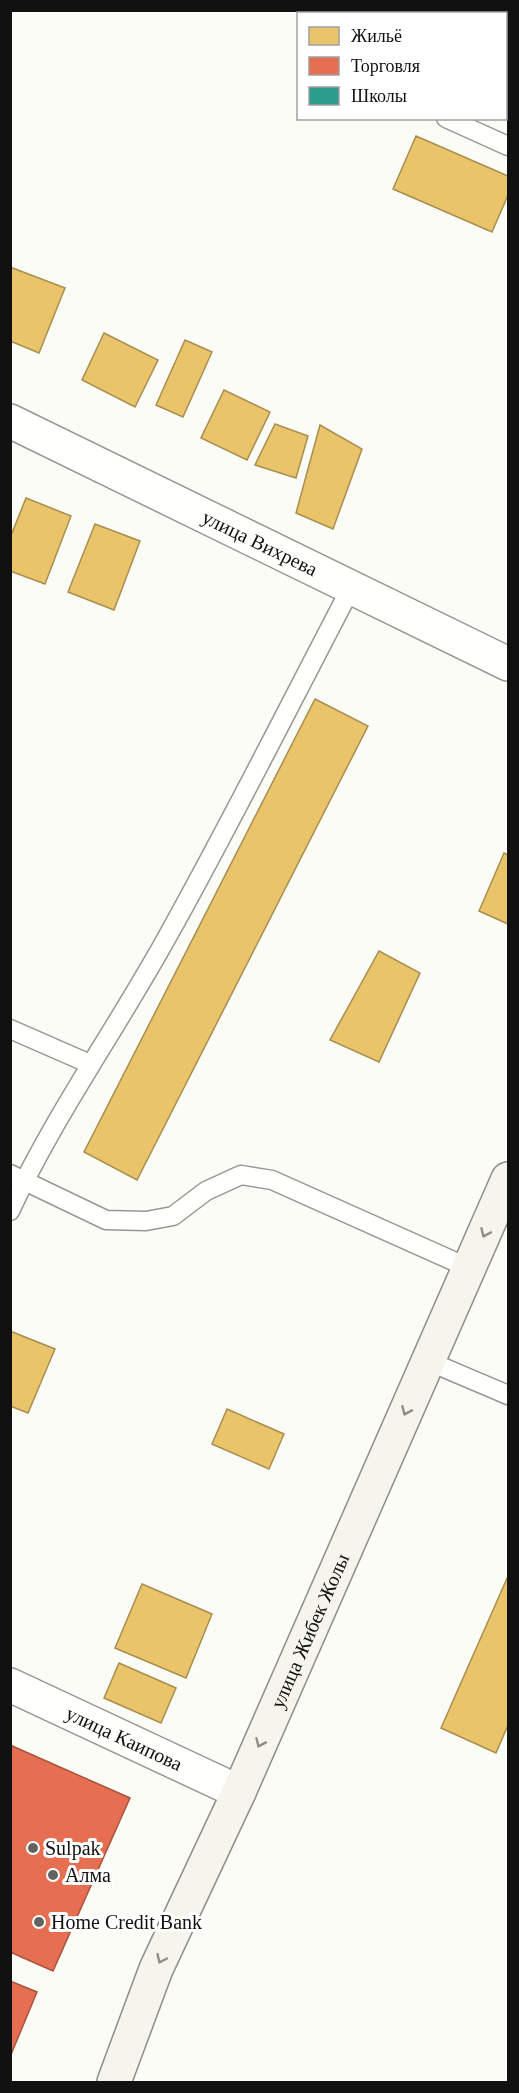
<svg xmlns="http://www.w3.org/2000/svg" width="519" height="2093" font-family="'Times New Roman',serif">
<rect width="100%" height="100%" fill="#fcfcf7"/>
<path fill="#e9c46a" stroke="#a88e4f" stroke-width="1.5" d="M 416,136 L 508,176 L 508,195 L 492,232 L 393,189 Z
M 10,267 L 65,288 L 39,353 L 10,341 Z
M 104,333 L 158,360 L 135,407 L 82,380 Z
M 185,340 L 212,352 L 183,417 L 156,405 Z
M 224,390 L 270,412 L 247,460 L 201,438 Z
M 275,424 L 308,436 L 296,478 L 255,465 Z
M 320,425 L 362,449 L 333,529 L 296,513 Z
M 26,498 L 71,516 L 45,584 L 10,571 L 10,538 Z
M 95,524 L 140,541 L 114,610 L 68,592 Z
M 315,699 L 368,726 L 137,1180 L 84,1152 Z
M 504,853 L 508,855 L 508,924 L 479,911 Z
M 379,951 L 420,973 L 379,1062 L 330,1040 Z
M 10,1331 L 55,1349 L 28,1413 L 10,1406 Z
M 227,1409 L 284,1434 L 269,1469 L 212,1444 Z
M 508,1576 L 508,1725 L 496,1753 L 441,1728 Z
M 142,1584 L 212,1614 L 186,1678 L 115,1648 Z
M 119,1663 L 176,1688 L 161,1723 L 104,1698 Z"/>
<path fill="#e76f51" stroke="#a7533e" stroke-width="1.5" d="M 10,1745 L 130,1798 L 53,1971 L 10,1952 Z
M 10,1981 L 37,1992 L 10,2057 Z"/>
<path fill="#2a9d8f" stroke="#227369" stroke-width="1.5" d="M 396,10 L 490,10 L 489,14 L 395,14 Z"/>
<g fill="none" stroke-linecap="round" stroke-linejoin="round">
<defs>
<path id="lane" d="M 446,118 L 508,146
M 10,1029 L 90,1064
M 10,1174 L 106,1220 L 146,1221 L 173,1216 L 206,1191 L 241,1175 L 272,1180 L 469,1268
M 10,1211 C 54,1116 115,1031 166,939 C 231,823 290,704 352,586
M 428,1361 L 508,1395"/>
<g id="street">
<path id="s1" d="M 10,421 L 508,664"/>
<path id="s2" d="M 10,1685 L 239,1792"/>
</g>
<g id="secondary">
<path id="s3" d="M 114,2082 L 156,1969 L 239,1792 L 508,1179"/>
</g>
</defs>
<use href="#lane" stroke="#979795" stroke-width="21"/>
<use href="#street" stroke="#979795" stroke-width="36"/>
<use href="#secondary" stroke="#8d8d8b" stroke-width="36"/>
<use href="#lane" stroke="#fffffe" stroke-width="18"/>
<use href="#street" stroke="#fffffe" stroke-width="33"/>
<use href="#secondary" stroke="#f6f5eb" stroke-width="33"/>
</g>
<defs><path id="oneway-chevron" d="M-2-3.5L2.5 0L-2 3.5" fill="none" stroke-width="1.6" stroke-linecap="round" stroke-linejoin="round" transform="scale(1.5)"/></defs>
<g stroke="#8f8e89">
<use href="#oneway-chevron" transform="translate(485 1233) rotate(114)"/>
<use href="#oneway-chevron" transform="translate(406 1411) rotate(114)"/>
<use href="#oneway-chevron" transform="translate(260 1743) rotate(114)"/>
<use href="#oneway-chevron" transform="translate(161 1959) rotate(115)"/>
</g>
<g fill="#636362" stroke="#fff" stroke-width="2">
<circle cx="33" cy="1848" r="6"/>
<circle cx="53" cy="1875" r="6"/>
<circle cx="39" cy="1922" r="6"/>
</g>
<g text-anchor="middle" dominant-baseline="central" stroke-width="6" stroke-linejoin="round" paint-order="stroke">
<g font-size="20" fill="#111" stroke="#fff">
<text stroke="none"><textPath href="#s1" startOffset="278">улица Вихрева</textPath></text>
<text stroke="none"><textPath href="#s3" startOffset="492">улица Жибек Жолы</textPath></text>
<text stroke="none"><textPath href="#s2" startOffset="126">улица Каипова</textPath></text>
</g>
<g font-size="20" fill="#111" stroke="#fff" text-anchor="start">
<text x="45" y="1848">Sulpak</text>
<text x="65" y="1875">Алма</text>
<text x="51" y="1922">Home Credit Bank</text>
</g>
</g>
<rect width="519" height="2093" fill="none" stroke="#111111" stroke-width="24"/>
<rect x="297" y="12" width="210" height="108" fill="#ffffff" stroke="#a0a0a0" stroke-width="1.5"/>
<rect x="309" y="27" width="30" height="18" fill="#e9c46a" stroke="#a0a0a0" stroke-width="1.5"/>
<text x="351" y="42" font-size="18" fill="#111111">Жильё</text>
<rect x="309" y="57" width="30" height="18" fill="#e76f51" stroke="#a0a0a0" stroke-width="1.5"/>
<text x="351" y="72" font-size="18" fill="#111111">Торговля</text>
<rect x="309" y="87" width="30" height="18" fill="#2a9d8f" stroke="#a0a0a0" stroke-width="1.5"/>
<text x="351" y="102" font-size="18" fill="#111111">Школы</text>
</svg>
